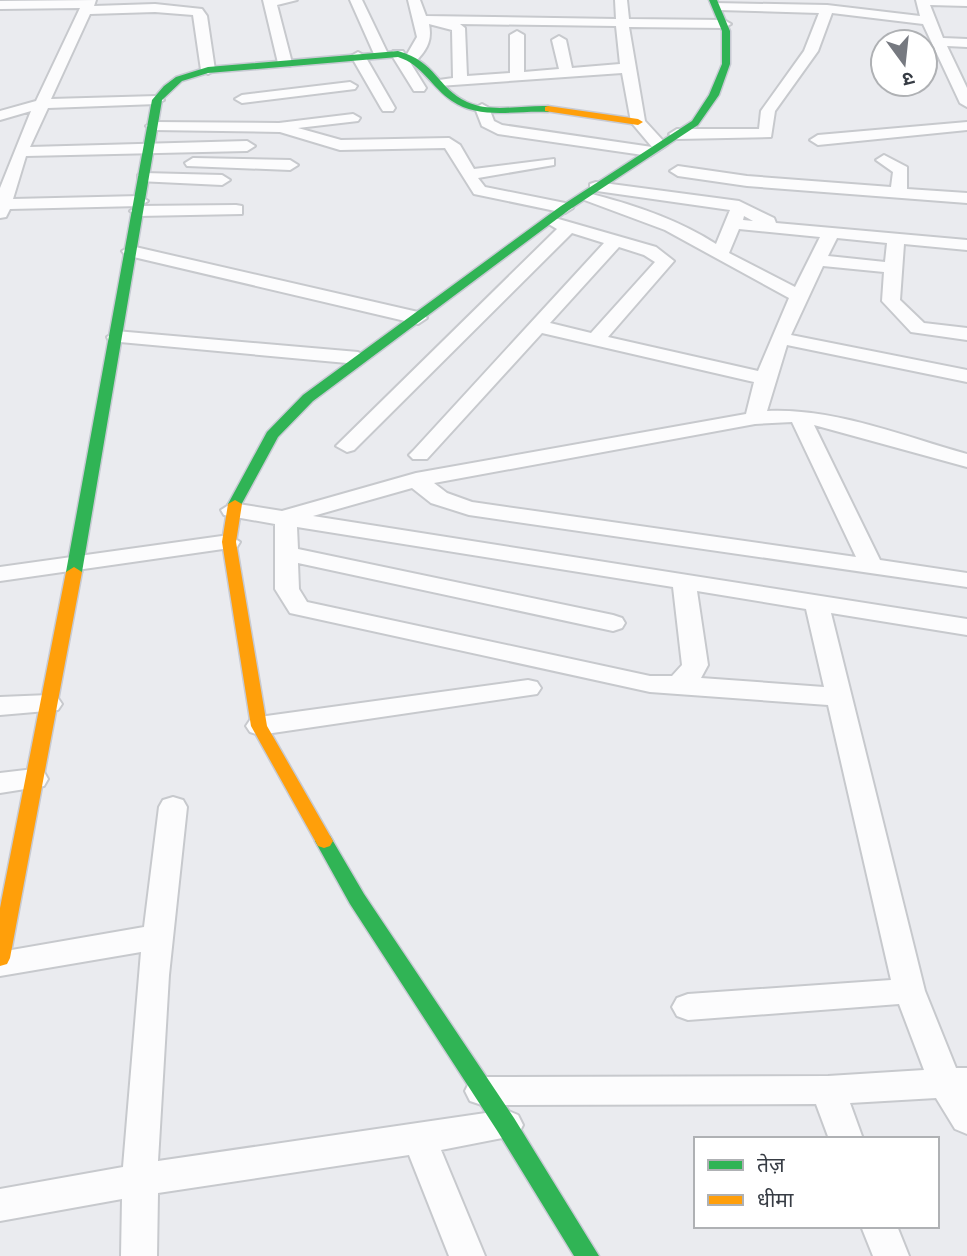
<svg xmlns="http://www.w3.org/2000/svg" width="967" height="1256" font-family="Inter,'Noto Sans Devanagari',sans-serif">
<rect width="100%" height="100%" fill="#eaebef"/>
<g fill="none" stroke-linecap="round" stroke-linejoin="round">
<defs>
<path id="street" d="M 96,0 L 94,6 L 155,4 L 202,9 L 207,16 L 215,70 L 208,74 L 201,70 L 193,15 L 155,12 L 90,14 L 51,99 L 157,96 L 164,100 L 157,104 L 48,108 L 30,147 L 247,141 L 255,146 L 247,151 L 26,156 L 13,199 L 140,196 L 148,201 L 140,206 L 10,209 L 6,217 L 0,218 L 0,188 L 31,111 L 0,120 L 0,111 L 36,101 L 80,8 L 0,9 L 0,1 Z
M 263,0 L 297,0 L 277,5 L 292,63 L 290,66 L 278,63 Z
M 350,0 L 362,0 L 388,54 L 386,57 L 374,54 Z
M 408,0 L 420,0 L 426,16 L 616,19 L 615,0 L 627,0 L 629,19 L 724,20 L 731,24 L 724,28 L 629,27 L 645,121 L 667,145 L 650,156 L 498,134 L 482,126 L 475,108 L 482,104 L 489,108 L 494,121 L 502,125 L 652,147 L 631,122 L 622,73 L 439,86 L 439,80 L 453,78 L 452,30 L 429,24 C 432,39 428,48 418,59 L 408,59 L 406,56 L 417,37 ZM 460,24 L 616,26 L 620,64 L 572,68 L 566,40 L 559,36 L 552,40 L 559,69 L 524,72 L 524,35 L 517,31 L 510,35 L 510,73 L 467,76 L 465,28 Z
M 916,0 L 967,0 L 967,6 L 930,5 L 943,38 L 967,39 L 967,47 L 947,46 L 967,88 L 967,107 L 960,103 L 923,24 L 832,13 L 818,51 L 775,111 L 771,137 L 677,139 L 669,134 L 677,129 L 759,129 L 761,111 L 804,51 L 819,13 L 718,10 L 714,9 L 714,3 L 827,5 L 920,16 Z
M 393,51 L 403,51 L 426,88 L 424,91 L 414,91 L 391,54 Z
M 358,52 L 365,56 L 395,108 L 393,111 L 383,111 L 381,108 L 351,56 Z
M 350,82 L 357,86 L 355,89 L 242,103 L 235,99 L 242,95 Z
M 353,114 L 360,118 L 358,121 L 298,128 L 341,140 L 449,138 L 460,145 L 474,169 L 554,159 L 554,165 L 478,178 L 485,187 L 565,203 L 573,208 L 565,213 L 474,194 L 445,148 L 340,150 L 280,132 L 153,130 L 146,126 L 153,122 L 279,123 Z
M 967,122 L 967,130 L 818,145 L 810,140 L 818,135 Z
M 884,155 L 907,167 L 907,189 L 967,193 L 967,203 L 747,186 L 678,176 L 670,171 L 678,166 L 747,176 L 891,187 L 893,172 L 876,160 Z
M 193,158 L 290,160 L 298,165 L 290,170 L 187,166 L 185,163 Z
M 144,173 L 222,175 L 230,180 L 222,185 L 138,181 L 138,175 Z
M 596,182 L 739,201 L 774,218 L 776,223 L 967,240 L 967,250 L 904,244 L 900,300 L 924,323 L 967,328 L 967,340 L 911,332 L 882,301 L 884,272 L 823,266 L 791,335 L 967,370 L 967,382 L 787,345 L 767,411 C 835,408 902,436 967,454 L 967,467 L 814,425 L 880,560 L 967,573 L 967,587 L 469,515 L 431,503 L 412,488 L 313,516 L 967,619 L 967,635 L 831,613 L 925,991 L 956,1068 L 967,1068 L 967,1134 L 955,1129 L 936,1098 L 850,1103 L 863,1139 L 829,1139 L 816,1104 L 482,1105 L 470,1101 L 465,1091 L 470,1081 L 482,1077 L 828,1076 L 924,1070 L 899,1004 L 688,1020 L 677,1016 L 672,1007 L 677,998 L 688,994 L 891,980 L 828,705 L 650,692 L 290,613 L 275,589 L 275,524 L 224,515 L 221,510 L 232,503 L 282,511 L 416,473 L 746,414 L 754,382 L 542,333 L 427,459 L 413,459 L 409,455 L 413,451 L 604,243 L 572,233 L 354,450 L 347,452 L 336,446 L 557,229 L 547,223 L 555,218 L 656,247 L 674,261 L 608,337 L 758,371 L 789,298 L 665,230 L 579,198 L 587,193 C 632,204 677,219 716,244 L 730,210 L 590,190 L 590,184 ZM 744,216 L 753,221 L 743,220 ZM 739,229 L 820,237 L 795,287 L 729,253 ZM 837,238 L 887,243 L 885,262 L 828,256 ZM 619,247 L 644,255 L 655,262 L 591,333 L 550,323 ZM 792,422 L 856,557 L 472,502 L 447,493 L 434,483 L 755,424 ZM 297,527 L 673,587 L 682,665 L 672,676 L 650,676 L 307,602 L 299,589 L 298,563 L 613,631 L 622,628 L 625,623 L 622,618 L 613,615 L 298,549 ZM 697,591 L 806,609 L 824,687 L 701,678 L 708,665 Z
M 236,205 L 242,206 L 242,214 L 138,216 L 130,211 L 138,206 Z
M 131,246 L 418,312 L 427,318 L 418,324 L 125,255 L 122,251 Z
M 116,331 L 358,352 L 368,358 L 358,364 L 109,341 L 107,337 Z
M 229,535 L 240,542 L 237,547 L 0,581 L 0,567 Z
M 528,680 L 537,682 L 541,688 L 537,694 L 259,735 L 250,732 L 246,726 L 250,720 L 259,717 Z
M 49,695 L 58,698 L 62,704 L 58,710 L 0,715 L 0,697 Z
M 34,769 L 44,772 L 48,779 L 44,786 L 0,793 L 0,773 Z
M 173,797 L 183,800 L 187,807 L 169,975 L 158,1161 L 506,1110 L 518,1115 L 523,1125 L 518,1135 L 441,1150 L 485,1256 L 449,1256 L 409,1155 L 158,1193 L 157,1256 L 121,1256 L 122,1199 L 0,1221 L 0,1189 L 123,1167 L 141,952 L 0,976 L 0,952 L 144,927 L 159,807 L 163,800 Z
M 861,1226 L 897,1226 L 909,1256 L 873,1256 Z"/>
<path id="fast" d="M 709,0 L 717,0 L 730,31 L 730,64 L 719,95 L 698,125 L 569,210 L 313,401 L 278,437 L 240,507 L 230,507 L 228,504 L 267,432 L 303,395 L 561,206 L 692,121 L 709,95 L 722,64 L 722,31 Z
M 398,51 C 437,62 437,88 467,102 C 491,113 522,105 548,106 L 553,109 L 548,112 C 517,110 479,120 452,101 C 431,87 423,65 398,57 L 208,73 L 182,81 L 162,100 L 82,572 L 74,577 L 69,575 L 66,572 L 152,100 L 164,86 L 176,77 L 208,67 Z
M 324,834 L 330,836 L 364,894 L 514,1118 L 599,1256 L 574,1256 L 498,1132 L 350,904 L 315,841 L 318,836 Z"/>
<path id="slow" d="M 548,106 L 638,119 L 643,122 L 638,125 L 545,111 L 545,107 Z
M 235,500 L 242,504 L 236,542 L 267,726 L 333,841 L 330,846 L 324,848 L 318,846 L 251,726 L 222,542 L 228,504 Z
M 74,567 L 82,572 L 10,958 L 7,964 L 0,966 L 0,908 L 66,572 Z"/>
</defs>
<use href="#street" stroke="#c7c9cd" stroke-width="4"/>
<use href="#fast" stroke="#c7cad3" stroke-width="3"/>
<use href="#slow" stroke="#c7cad3" stroke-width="3"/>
<use href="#street" fill="#fcfcfd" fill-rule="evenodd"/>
<use href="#fast" fill="#30b455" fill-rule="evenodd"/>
<use href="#slow" fill="#ff9f0a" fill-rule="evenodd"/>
</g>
<rect x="694" y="1137" width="245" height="91" fill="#ffffff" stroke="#afb1b4" stroke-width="2"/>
<rect x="708" y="1160" width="35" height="10" fill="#30b455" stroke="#afb1b4" stroke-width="2"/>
<text x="757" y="1172" font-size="21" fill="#373c44">तेज़</text>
<rect x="708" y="1195" width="35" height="10" fill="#ff9f0a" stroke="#afb1b4" stroke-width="2"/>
<text x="757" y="1207" font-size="21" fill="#373c44">धीमा</text>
<g transform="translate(904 63) rotate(165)"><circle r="33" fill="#ffffff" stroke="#afb1b4" stroke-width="2"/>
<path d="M0-5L12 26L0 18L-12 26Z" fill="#767980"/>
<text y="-10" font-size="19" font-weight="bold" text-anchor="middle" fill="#373c44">उ</text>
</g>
</svg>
